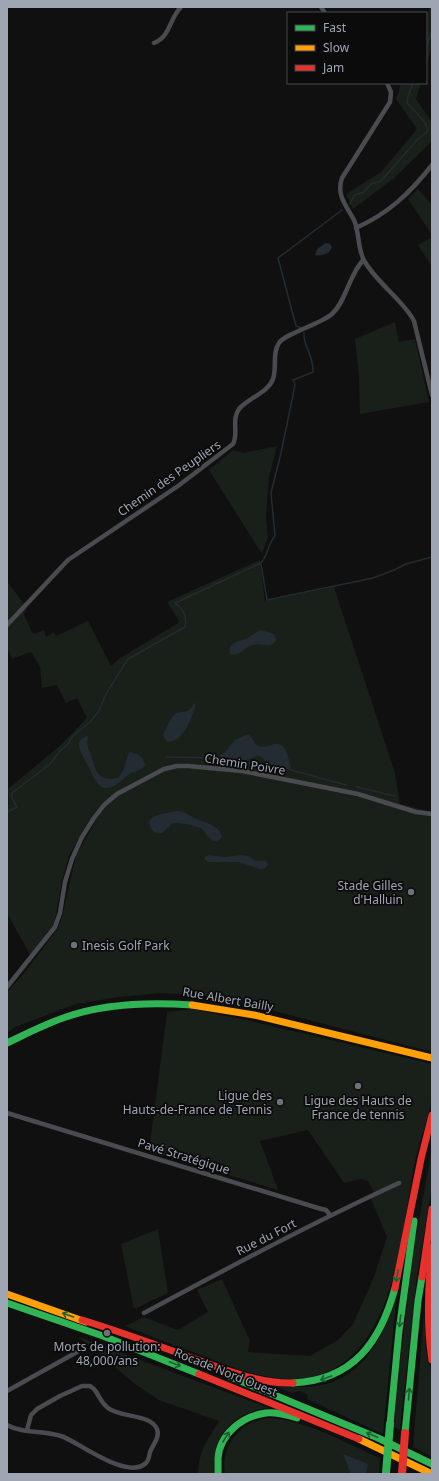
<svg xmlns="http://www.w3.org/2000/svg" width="439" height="1481" font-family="'Noto Sans',sans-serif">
<rect width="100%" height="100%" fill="#101010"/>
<path fill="#191f19" d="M 430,7 L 432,7 L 432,46 L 426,66 L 426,19 Z
M 401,83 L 421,83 L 416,99 L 432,122 L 432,141 L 393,179 L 353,209 L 346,194 L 381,172 L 417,129 L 396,99 Z
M 418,189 L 432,205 L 432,235 L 408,199 Z
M 432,237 L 432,267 L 418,245 Z
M 395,322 L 399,342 L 415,339 L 429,402 L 360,414 L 359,377 L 355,339 Z
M 277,446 L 269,477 L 266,518 L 268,537 L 262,554 L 209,470 L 233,450 L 243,453 Z
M 260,560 L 265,601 L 334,587 L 395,773 L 400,804 L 432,812 L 432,1052 L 236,1001 L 196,995 L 161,993 L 119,997 L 76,1004 L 15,1027 L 7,1033 L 7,992 L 26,971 L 58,928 L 62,917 L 76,856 L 105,804 L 104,801 L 86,826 L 69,855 L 62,881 L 55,920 L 52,927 L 30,955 L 7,913 L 7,806 L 9,804 L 8,789 L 61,745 L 87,718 L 77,698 L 66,703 L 57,685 L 42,688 L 40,667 L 31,652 L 12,659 L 7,648 L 7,581 L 27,608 L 24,615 L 33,634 L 44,630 L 46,637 L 54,632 L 56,636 L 88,621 L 111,666 L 120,658 L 178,623 L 179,621 L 167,602 Z
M 192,1009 L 251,1021 L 432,1064 C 432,1074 433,1085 432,1095 C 430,1116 419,1140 415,1162 C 401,1232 396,1364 306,1378 C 269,1384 227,1365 193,1352 C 170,1344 148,1335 125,1326 L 144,1317 L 178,1330 L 208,1312 L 197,1290 L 222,1279 L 250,1341 L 248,1352 L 310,1356 L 338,1340 L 353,1324 L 374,1277 L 387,1237 L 371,1199 L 376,1196 L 368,1181 L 361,1179 L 344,1183 L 308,1130 L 260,1141 L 278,1190 L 149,1151 L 167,1012 Z
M 432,1148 L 432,1186 L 417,1276 L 400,1430 L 393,1427 L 412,1259 Z
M 158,1229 L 168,1293 L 134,1309 L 121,1244 Z
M 394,1301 L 396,1302 L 383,1434 L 307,1399 L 308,1395 L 300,1391 L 292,1393 L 273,1386 C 290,1387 306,1388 322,1385 C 362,1377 384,1337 394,1301 Z
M 424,1312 L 426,1351 L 432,1374 L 432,1457 L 413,1447 Z
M 79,1337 L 269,1408 C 232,1412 211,1437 214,1474 L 198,1474 C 199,1450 207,1441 219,1421 L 159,1400 L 135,1384 Z
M 267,1418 C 305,1419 345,1443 380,1458 L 379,1474 L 225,1474 C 221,1455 232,1433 249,1424 C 254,1421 261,1420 267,1418 Z"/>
<path fill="#232c32" d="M 326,243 L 330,244 L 332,247 C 330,254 322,256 315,255 L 317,249 Z
M 261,630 L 274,634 L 276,640 C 271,650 261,642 253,645 C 244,647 240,657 230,654 C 227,642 239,642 247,638 C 252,636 255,632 261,630 Z
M 194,703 L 196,704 C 192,717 185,741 168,742 L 165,739 L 163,735 C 166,730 170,719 174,715 C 181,709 189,716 194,703 Z
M 246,735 L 249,735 C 253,738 254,744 259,746 C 265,748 267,746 271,745 C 287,738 289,761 291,770 L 273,767 L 261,757 L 258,756 L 244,761 L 218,759 L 218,757 L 225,752 L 235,740 Z
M 87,736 L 88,737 C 86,749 89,747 92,758 C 96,774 99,781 118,778 L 123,771 L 129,752 C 138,753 144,757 145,766 C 141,770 136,771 131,773 C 123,778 116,789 105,788 C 95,786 92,771 87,764 C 83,755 71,741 87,736 Z
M 176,811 C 184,811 187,814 194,818 C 203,822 220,825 222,837 C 213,848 208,835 202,829 C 197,826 177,822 172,823 C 164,835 153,839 149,822 C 153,813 167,814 176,811 Z
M 208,855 L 224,857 L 242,855 L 248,856 L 256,861 L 266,861 L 268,865 L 265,868 L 260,869 L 239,862 L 208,862 L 205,860 L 205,857 Z
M 343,1454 L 368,1464 L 366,1474 L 351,1474 Z"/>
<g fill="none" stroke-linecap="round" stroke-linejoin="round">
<path stroke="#232c32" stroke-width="1.5" d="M 426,48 L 432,30
M 350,204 L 354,195 L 364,192 L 371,184 L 381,181 L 418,139 L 427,132 L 428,129 L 424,121 L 407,103 L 408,96 L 413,83
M 302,328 L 296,326 L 278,258 L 342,210
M 261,564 L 267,600 L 373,578 L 394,570 L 406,564 L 432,557
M 166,757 L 218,758
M 291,770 L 346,785
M 356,787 L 395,796
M 7,812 L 17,807 L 12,798 L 12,793 L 49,765 L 61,750 L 69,743 L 72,737 L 91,721 L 99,711 L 106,694 L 128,659 L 185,627 C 187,616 184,610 175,603 C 204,590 232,576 261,563 C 268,555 268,544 275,536 L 271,493 L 281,453 L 292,400 L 295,384 L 293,380 L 313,372 C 314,355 303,347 304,333"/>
<path stroke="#4a4b50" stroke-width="4.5" d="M 321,7 L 325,13
M 154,43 C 171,36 169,19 181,7
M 387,83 L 391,92 L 390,102 L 342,178 C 336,195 346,205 354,220 C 360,233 357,250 365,262 C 378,284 404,301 414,321 L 432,395
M 356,228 C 389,213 410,193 432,165
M 7,625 L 68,560 L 178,486 L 233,444 C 239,433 231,420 239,409 C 248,398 268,393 273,379 C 277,368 272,353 279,343 C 286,333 319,325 332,314 C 342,305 346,290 352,278 C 355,271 359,265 363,260
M 7,987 L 55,927 L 60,913 L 65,882 L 72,859 L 82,837 L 94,818 L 104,805 L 117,794 L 164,769 L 177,766 L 188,766 L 242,771 L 358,794 L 416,812 L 432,814
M 7,1113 L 318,1208 L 326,1210 L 330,1215
M 144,1313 C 228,1268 312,1223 399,1183
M 7,1391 L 77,1352
M 7,1425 C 23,1434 43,1430 61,1436 C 79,1442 127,1481 146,1463 C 149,1460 149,1456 150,1452 C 153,1444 160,1438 157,1429 C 151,1414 121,1418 108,1408 C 101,1403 99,1395 94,1389 L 90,1386 L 82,1386 L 60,1396 L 37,1409 L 31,1415 L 27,1430"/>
<path stroke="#30b455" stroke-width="7" d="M 7,1043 C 26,1034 45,1024 66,1017 C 106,1003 150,1002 192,1005
M 7,1303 L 103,1336 L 199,1374
M 231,1377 L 378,1438 L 432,1464
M 293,1383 C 353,1380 380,1343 395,1288
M 390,1424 L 399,1331 L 414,1221
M 405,1433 L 418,1301 L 422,1277
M 218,1474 C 218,1469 218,1464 218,1458 C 220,1434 242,1416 266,1413 C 277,1412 287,1415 297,1418"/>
<path stroke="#ff9f0a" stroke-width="7" d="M 192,1005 L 254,1015 L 432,1058
M 7,1294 L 86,1322
M 359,1439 L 432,1474"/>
<path stroke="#e5322d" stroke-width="7" d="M 432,1247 C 428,1285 426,1322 432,1360
M 422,1277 L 432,1209
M 395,1288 L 421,1159 L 432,1115
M 82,1320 C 118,1331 154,1344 189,1357 C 222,1368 257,1384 293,1383
M 199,1374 L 359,1439"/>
<path stroke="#30b455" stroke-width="8" d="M 386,1473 L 390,1424"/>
<path stroke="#e5322d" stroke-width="8" d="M 402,1474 L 405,1433"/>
</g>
<defs><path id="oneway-shaft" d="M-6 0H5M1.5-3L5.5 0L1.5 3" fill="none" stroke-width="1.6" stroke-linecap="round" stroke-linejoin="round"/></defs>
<g stroke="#1e6030">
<use href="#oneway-shaft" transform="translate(397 1276) rotate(102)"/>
<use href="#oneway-shaft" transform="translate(68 1315) rotate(-160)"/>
<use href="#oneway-shaft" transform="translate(400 1321) rotate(97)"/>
<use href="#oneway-shaft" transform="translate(175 1364) rotate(21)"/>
<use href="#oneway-shaft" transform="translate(326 1378) rotate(160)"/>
<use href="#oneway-shaft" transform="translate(409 1394) rotate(-85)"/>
<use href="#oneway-shaft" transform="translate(372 1435) rotate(-157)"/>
<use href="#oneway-shaft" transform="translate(226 1437) rotate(-58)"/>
</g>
<g fill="#6d727a" stroke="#0b0b0c" stroke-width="1.5">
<circle cx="411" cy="892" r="4"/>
<circle cx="74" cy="945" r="4"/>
<circle cx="358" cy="1086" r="4"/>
<circle cx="280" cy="1102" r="4"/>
<circle cx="107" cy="1333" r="4"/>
</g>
<g text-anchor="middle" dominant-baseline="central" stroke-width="3.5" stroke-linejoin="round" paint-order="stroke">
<g font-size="12" fill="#9fa6b3" stroke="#0b0b0c">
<text transform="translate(169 478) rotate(-35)">Chemin des Peupliers</text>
<text transform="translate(245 764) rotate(9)">Chemin Poivre</text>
<text transform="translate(228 999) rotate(10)">Rue Albert Bailly</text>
<text transform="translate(184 1156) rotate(17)">Pavé Stratégique</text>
<text transform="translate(266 1237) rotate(-27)">Rue du Fort</text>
<text transform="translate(226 1372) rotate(22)">Rocade Nord Ouest</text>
</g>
<g font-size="12" fill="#9fa6b3" stroke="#0b0b0c" text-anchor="end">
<text x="403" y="885">Stade Gilles<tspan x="403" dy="14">d'Halluin</tspan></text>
<text x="82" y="945" text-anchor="start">Inesis Golf Park</text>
<text x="272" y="1095">Ligue des<tspan x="272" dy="14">Hauts-de-France de Tennis</tspan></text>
<text x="358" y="1100" text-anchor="middle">Ligue des Hauts de<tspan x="358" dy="14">France de tennis</tspan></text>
<text x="107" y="1346" text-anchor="middle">Morts de pollution:<tspan x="107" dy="14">48,000/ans</tspan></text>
</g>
</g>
<rect width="439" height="1481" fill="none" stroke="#9fa6b3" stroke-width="16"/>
<rect x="287" y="12" width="140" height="72" fill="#0b0b0c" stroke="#46494f"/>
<rect x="295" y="25" width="20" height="6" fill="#30b455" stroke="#46494f"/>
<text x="323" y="32" font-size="12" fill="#9fa6b3">Fast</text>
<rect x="295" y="45" width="20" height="6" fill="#ff9f0a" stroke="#46494f"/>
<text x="323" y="52" font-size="12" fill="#9fa6b3">Slow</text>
<rect x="295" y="65" width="20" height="6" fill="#e5322d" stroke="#46494f"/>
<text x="323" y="72" font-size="12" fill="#9fa6b3">Jam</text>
</svg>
